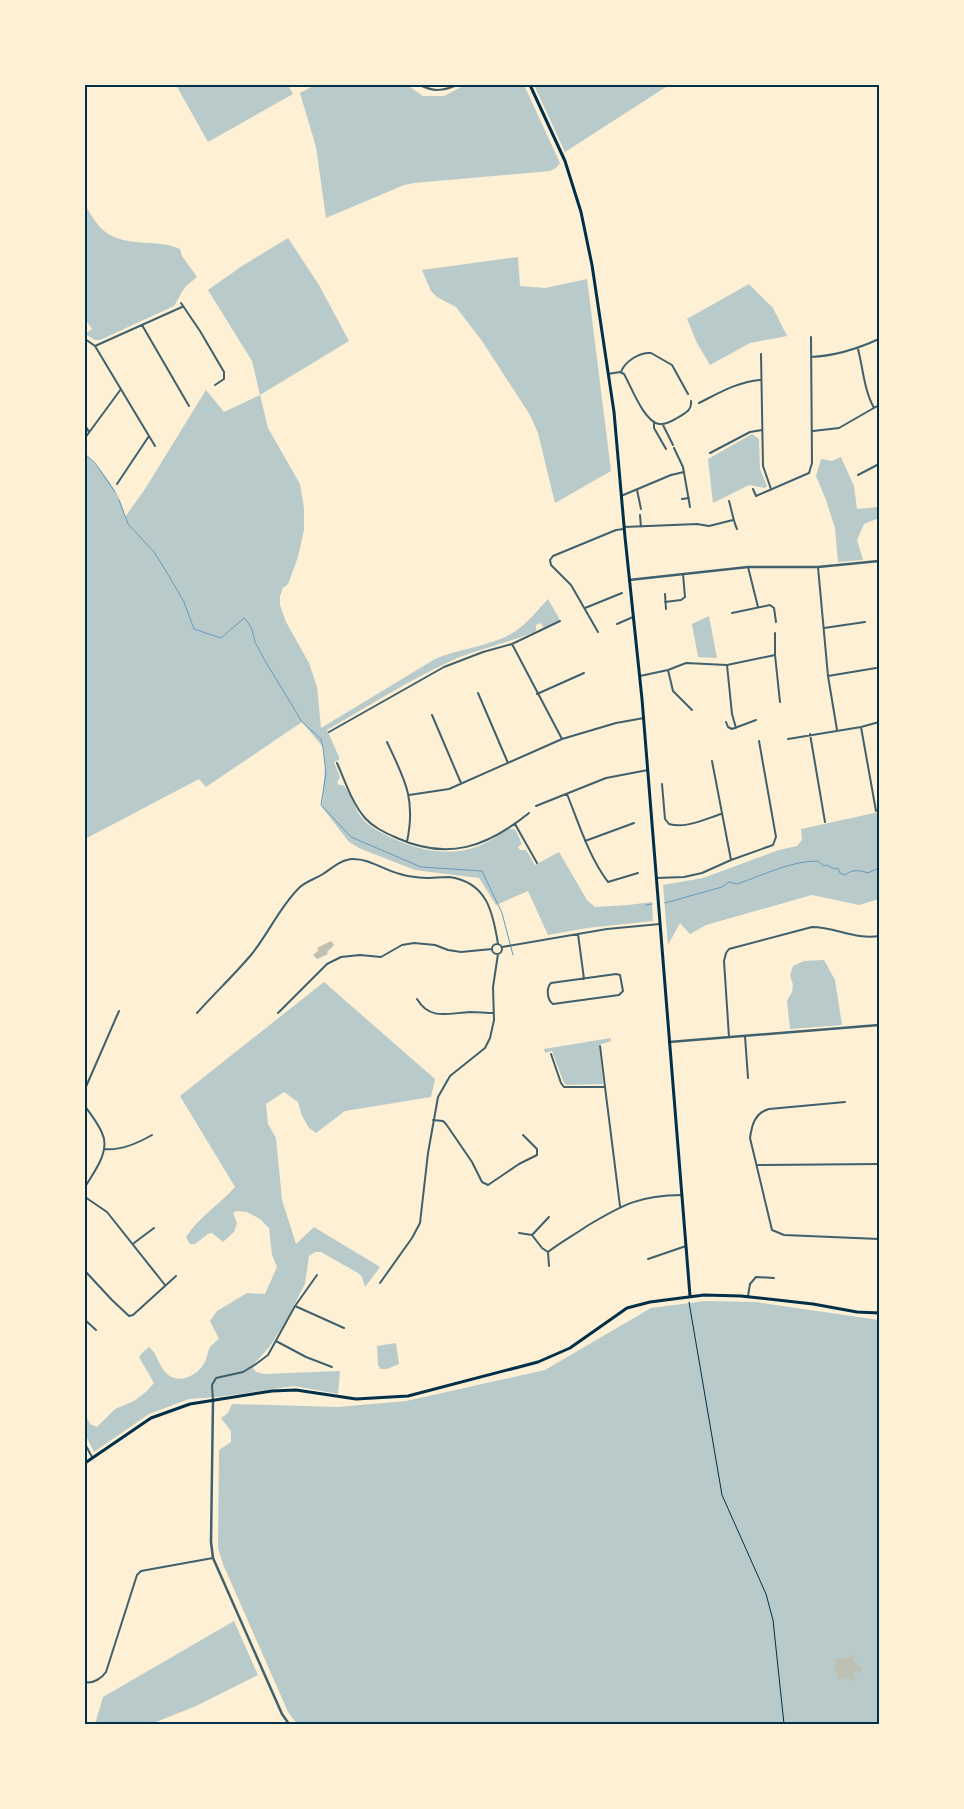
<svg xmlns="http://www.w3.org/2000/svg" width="964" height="1809" font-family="'Nunito Sans',sans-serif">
<rect width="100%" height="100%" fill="#fdf0d5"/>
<path fill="#b9caca" d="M 176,85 L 288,85 L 293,94 L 208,142 Z
M 315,85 L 407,85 L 423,96 L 444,96 L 465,85 L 524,85 L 560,163 L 556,168 L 550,171 L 414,183 L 404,185 L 326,218 L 316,147 L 300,93 Z
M 534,85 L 669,85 L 565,152 Z
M 85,205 C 90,213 95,222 101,228 C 120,249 157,238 180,249 L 182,256 L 197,277 L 185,287 L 174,306 L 100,340 L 95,340 L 85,334 L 92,329 L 85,319 Z
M 288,238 L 319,285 L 349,341 L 260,395 L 268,428 L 300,484 L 304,508 L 304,530 L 298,557 L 288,584 L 283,588 L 280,596 L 280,605 L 286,622 L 309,663 L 317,687 L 321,728 L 435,659 C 458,649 485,647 507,636 C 524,628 535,613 548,599 L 560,620 L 544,628 L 540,623 L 536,625 L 536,631 C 509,643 480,648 453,660 C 409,680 369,706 327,730 L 339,757 L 339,760 L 334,762 L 340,777 L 337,782 L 339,785 L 343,785 C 351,793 354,808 362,818 C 370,828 382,833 394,839 C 421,851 450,857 479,846 C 489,842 499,834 509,829 L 513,829 L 516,831 L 522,844 L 518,847 L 520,850 L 526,850 L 535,865 L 559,852 L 587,900 L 595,907 L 628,905 L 652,902 L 653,921 L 587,928 L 548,935 L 528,891 L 496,905 L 479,878 L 415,870 L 361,849 L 349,842 L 322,807 L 325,764 L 323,747 L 302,722 L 206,787 L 199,779 L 85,839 L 85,454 C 102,469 122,495 125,517 L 145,489 L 206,390 L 224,412 L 260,395 L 252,361 L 208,290 L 242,266 Z
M 518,257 L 520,286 L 545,288 L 587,279 L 611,471 L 555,503 L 538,433 L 530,415 L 482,341 L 456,307 L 437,297 L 431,291 L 422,270 Z
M 749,284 L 773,308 L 787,336 L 750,343 L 710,365 L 697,343 L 687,319 Z
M 752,434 L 759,439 L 760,469 L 767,486 L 765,488 L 749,485 L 713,503 L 708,459 Z
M 841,457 L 854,486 L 857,509 L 879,507 L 879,518 L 864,524 L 857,540 L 863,560 L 838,562 L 835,528 L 826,500 L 816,476 L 821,459 L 832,461 Z
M 709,616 L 717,658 L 698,657 L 692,624 Z
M 879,812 L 879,899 L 859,905 L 812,895 L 706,925 L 690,934 L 680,923 L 668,945 L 663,885 L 703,878 L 779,850 L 797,846 L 802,840 L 801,829 Z
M 824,960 L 835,980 L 842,1025 L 790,1029 L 787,1001 L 792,992 L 793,985 L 790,975 L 793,966 L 804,961 Z
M 324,982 L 435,1079 L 431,1097 L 345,1111 L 316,1133 L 309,1128 L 302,1116 L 298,1102 L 284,1092 L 266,1104 L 268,1124 L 276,1138 L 282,1200 L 296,1244 L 314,1227 L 380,1267 L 365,1287 L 362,1277 L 358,1273 L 321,1252 L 315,1252 L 309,1256 L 305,1284 L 284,1324 L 270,1346 L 256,1362 L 253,1368 L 256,1372 L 264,1374 L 340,1371 L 338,1394 L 294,1386 L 219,1397 L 189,1399 L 149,1414 L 94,1452 L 85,1434 L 85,1414 L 90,1424 L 97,1427 L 115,1409 L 134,1401 L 147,1391 L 154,1383 L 139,1357 L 143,1352 L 149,1347 C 158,1354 158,1365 166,1373 C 179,1386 198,1375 205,1362 C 207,1357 208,1351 210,1347 C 213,1344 216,1341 219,1339 L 210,1321 L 217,1311 L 247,1293 L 265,1294 L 277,1267 L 272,1255 L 269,1228 L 260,1219 L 247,1212 L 237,1211 L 233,1213 L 237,1223 L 234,1232 L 223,1242 L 212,1233 L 208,1234 L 195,1244 L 190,1244 L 186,1237 C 198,1218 220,1204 235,1187 L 180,1096 Z
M 611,1038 L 611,1041 L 599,1045 L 603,1084 L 567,1085 L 564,1083 L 553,1054 L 552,1051 L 545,1053 L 544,1049 Z
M 705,1301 L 756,1302 L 879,1320 L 879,1724 L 297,1724 L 288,1712 L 223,1564 L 218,1548 L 219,1450 L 231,1442 L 231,1431 L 221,1418 L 228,1413 L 232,1404 L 338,1407 L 406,1401 L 545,1370 L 651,1308 Z
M 396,1343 L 399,1364 L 387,1369 L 381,1369 L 378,1365 L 377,1346 Z
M 234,1621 L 258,1675 L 196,1706 L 151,1724 L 95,1724 L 103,1697 Z"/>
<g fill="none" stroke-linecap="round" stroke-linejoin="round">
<path stroke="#669bbc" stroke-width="1" d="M 85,454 L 95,463 L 115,492
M 119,500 L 128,524 L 154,552 L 166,571 L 184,602 L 194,629 L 221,638 L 244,618 L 247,621 L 252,629 L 255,642 L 264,659 L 302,722 L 321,739 L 323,748 L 326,773 L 321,805 L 351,837 L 421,867 L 482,871
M 482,871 L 502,913 L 513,955
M 665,903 L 722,887 L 729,882 L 737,884 C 764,875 790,861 818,861 L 824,866 L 827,865 L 834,869 L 838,868 L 840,873 L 845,875 C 852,869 860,870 868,873 L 879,868
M 646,905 L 652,904"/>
</g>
<path fill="#bec0b2" d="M 331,941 L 334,945 L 327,952 L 328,954 L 317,959 L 313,955 L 319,950 L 317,948 Z
M 851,1655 L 855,1657 L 853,1661 L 863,1669 L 859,1673 L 854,1668 L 855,1673 L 852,1673 L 856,1681 L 849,1680 L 849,1677 L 838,1680 L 837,1678 L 839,1674 L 836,1675 L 835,1665 L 837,1664 L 835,1658 L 837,1657 L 839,1659 L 851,1657 Z"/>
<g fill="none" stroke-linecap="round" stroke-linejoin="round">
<path stroke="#003049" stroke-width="1" d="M 689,1302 L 722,1495 L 766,1594 L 773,1620 L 784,1724"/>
<path stroke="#3f606c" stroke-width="2" d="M 420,85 C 433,92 443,91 457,85
M 181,303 L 200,331 L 224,372 L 224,379 L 215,385
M 142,325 L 189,406
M 85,339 L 95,346 L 155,446
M 95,346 L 182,307
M 858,349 C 863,368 864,390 874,408
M 761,354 L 763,466 L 771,489
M 811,357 C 836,356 857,349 879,339
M 621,372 C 625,361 640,352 651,353 L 672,365 L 688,394
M 608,374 L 620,372 L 624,374 C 631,386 644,422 659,424 C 666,425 672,421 677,418 C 685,413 692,411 691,401
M 699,403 C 719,393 737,382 760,380
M 654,423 L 654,428 L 666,449
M 85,425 L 89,432
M 663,425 L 673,445
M 813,431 L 839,428 L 879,405
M 85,438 L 121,389
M 674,448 L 683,467 L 690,507
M 710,453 L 750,432 L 762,430
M 858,475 L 879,464
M 117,484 L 149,436
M 753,489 L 756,496 L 809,473 L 812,463 L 811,337
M 637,490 L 641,509
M 621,496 L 671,475 L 684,472
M 682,499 L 689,498
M 729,501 C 732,511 733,520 737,529
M 640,515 L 641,527
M 624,527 L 697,524 L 709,526 L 733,520
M 878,561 L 879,567
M 748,567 L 758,607
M 818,567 L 828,676 L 837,730
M 665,594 L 666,609
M 665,602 L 681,600 L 685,597 L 683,574
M 585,608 L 622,593
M 732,613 L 770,605 L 774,608 L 776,622
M 617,624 L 633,617
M 824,628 L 865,622
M 598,632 L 571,585 L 551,565 L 550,560 L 553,556 L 616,530 L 624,529
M 775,633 L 775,655 L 780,702
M 512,644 L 562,739
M 727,665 L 732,714 L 736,728
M 668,670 L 673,691 L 692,710
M 640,676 L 668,670 L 686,663 L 727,665 L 775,655
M 828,676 L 876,668
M 478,693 L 508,763
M 537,694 L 584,673
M 432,715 L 461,783
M 726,722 L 728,727 L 732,729 L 756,720
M 861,727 L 876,811
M 329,732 L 444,667 L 483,652 L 512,644 L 560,621
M 810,734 L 825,822
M 788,739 L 861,727 L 879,722
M 387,742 C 405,780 416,799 407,842
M 712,761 L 731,860
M 337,763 C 345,781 352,803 365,818 C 374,828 386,833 397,838 C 448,861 487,847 529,813
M 662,784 L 665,819 L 669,824 C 685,829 705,819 721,814
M 567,794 C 579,824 589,857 608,882 L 638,873
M 409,795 L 449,789 L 562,739 L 616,723 L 644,718
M 536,806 L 606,778 L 648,770
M 515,824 L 537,863
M 585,841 L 634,823
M 656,878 L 684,877 L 702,873 L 731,860 L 773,845 L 776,837 L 759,741
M 578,934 L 584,979
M492 949a5 5 0 1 1 10 0a5 5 0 1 1-10 0Z
M 502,947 L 607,929 L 660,924
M 616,974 L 620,975 L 623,991 L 619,995 L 553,1004 C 547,1000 546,988 551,983 Z
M 417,999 C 430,1021 449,1013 470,1012 C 478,1012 486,1013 494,1013
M 197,1013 C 215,993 234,975 251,955 C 269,933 280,906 300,887 C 307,881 315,879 323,874 C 332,868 342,859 353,859 C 371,859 383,870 400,874 C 408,877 417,877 426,878 C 433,878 441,877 449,877 C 487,882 493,912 498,944
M 278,1013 L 327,964 L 341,957 L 360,955 L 381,957 L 402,945 L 414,943 L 435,945 L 448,950 L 461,952 L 492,949
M 745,1036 L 748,1078
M 729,1037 L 724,961 L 726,953 L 729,949 L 812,927 C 835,927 856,940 879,936
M 551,1054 L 561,1083 L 564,1087 L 605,1087 L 600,1046
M 605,1087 L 620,1206
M 85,1089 L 119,1011
M 845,1102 L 769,1109 C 755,1113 752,1124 750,1138 L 772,1230 L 784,1235 L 879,1239
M 85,1106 C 91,1115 98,1123 102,1133 C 111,1151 94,1172 85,1187
M 433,1120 L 443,1121 L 446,1124 L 472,1162 L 482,1182 L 488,1185 L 519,1164 L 537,1155 L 537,1149 L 523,1135
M 104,1149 C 120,1151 138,1143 152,1135
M 757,1165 L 879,1164
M 85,1197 L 107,1212 L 165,1285
M 549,1217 L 532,1235 L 542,1248 L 548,1252 C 561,1242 574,1235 587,1226 C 622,1205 640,1195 682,1195
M 519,1233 L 532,1235
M 134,1243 L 154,1228
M 548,1252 L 549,1266
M 648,1259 L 686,1246
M 85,1271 L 112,1300 L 129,1316 L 133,1315 L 176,1276
M 380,1283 L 412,1238 L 420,1223 L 428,1153 L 438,1097 L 450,1076 L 485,1048 L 490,1038 L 494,1020 L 493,987 L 498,954
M 748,1296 L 750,1284 L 756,1277 L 774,1278
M 295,1306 L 344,1328
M 85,1320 L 96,1330
M 276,1341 L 306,1357 L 332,1367
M 213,1401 L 212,1385 L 216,1378 L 243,1372 L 256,1364 L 268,1355 L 295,1306 L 317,1275
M 85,1444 L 92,1457
M 85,1682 C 93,1684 102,1678 106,1672 L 137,1575 L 141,1571 L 213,1558"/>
<path stroke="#3f606c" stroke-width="2.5" d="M 629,580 L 748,567 L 818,567 L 879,561
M 669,1042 L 879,1025
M 213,1401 L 211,1542 L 213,1558 L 282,1714 L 289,1724"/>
<path stroke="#003049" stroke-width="3" d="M 530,85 L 565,161 L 581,212 L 592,265 L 614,412 L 625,537 L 642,699 L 690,1296
M 85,1463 L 151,1418 L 190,1404 L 272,1391 L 296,1390 L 356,1399 L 408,1396 L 538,1362 L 570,1348 L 627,1308 L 650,1302 L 704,1295 L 741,1296 L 813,1304 L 857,1312 L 879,1313"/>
</g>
<rect width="964" height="1809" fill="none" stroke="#fdf0d5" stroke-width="172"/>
<rect x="86" y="86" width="792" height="1637" fill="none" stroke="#003049" stroke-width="2"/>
</svg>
